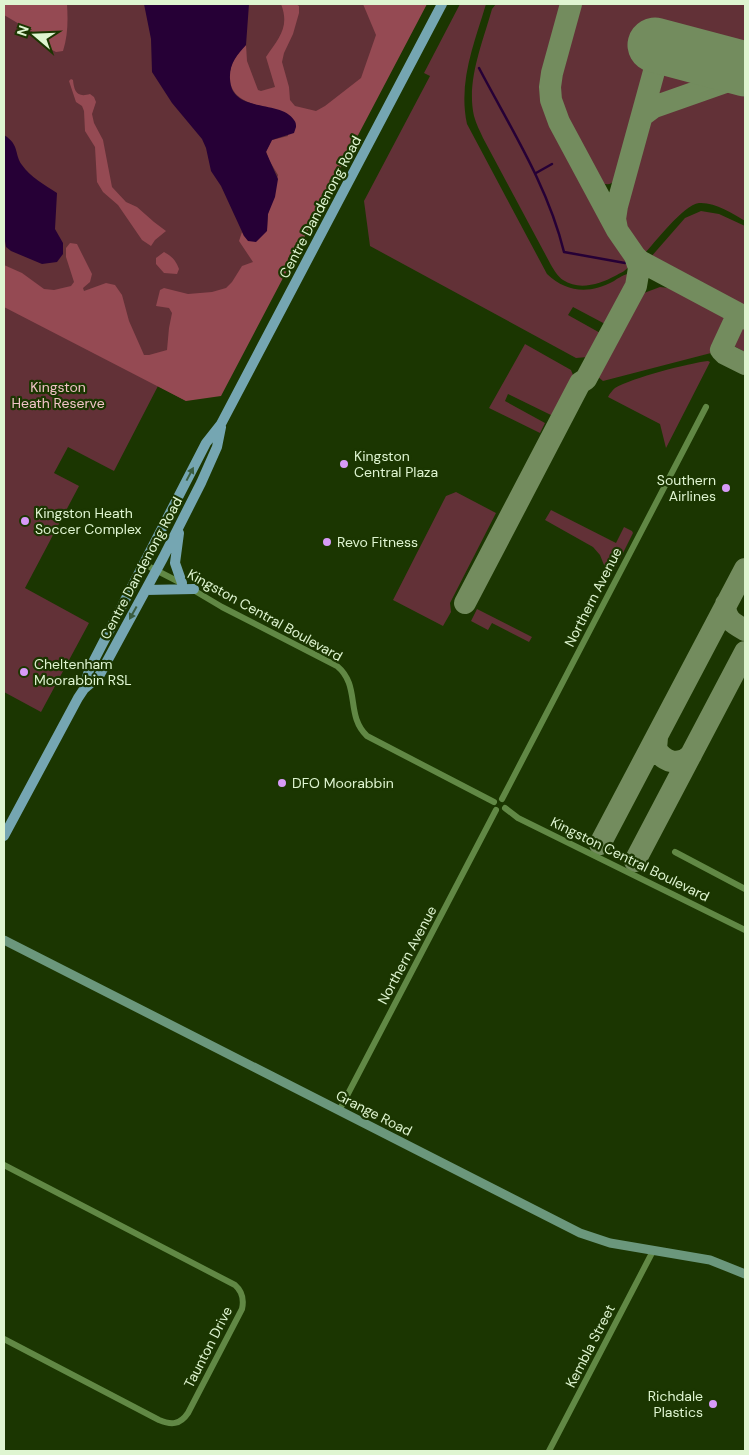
<svg xmlns="http://www.w3.org/2000/svg" width="749" height="1455" font-family="'DM Sans',sans-serif">
<rect width="100%" height="100%" fill="#1b3601"/>
<path fill="#623137" d="M 4,4 L 426,4 L 186,401 L 158,386 L 114,471 L 68,447 L 54,473 L 79,486 L 25,588 L 89,623 L 41,712 L 4,692 Z
M 460,4 L 486,4 C 474,44 458,82 467,124 L 547,274 C 567,293 590,294 614,281 C 619,278 626,273 631,274 L 626,291 L 607,325 L 573,307 L 568,315 L 602,334 L 588,357 L 576,358 L 370,246 L 364,201 L 430,76 L 424,73 Z
M 496,4 L 565,4 C 558,29 541,74 544,99 C 546,107 549,114 552,121 L 629,265 C 627,271 620,273 615,276 C 600,284 579,291 563,280 C 558,277 554,270 551,265 L 483,138 C 480,131 476,124 474,116 C 466,81 483,42 492,9 Z
M 577,4 L 745,4 L 745,45 L 740,55 L 657,33 L 621,170 C 616,182 609,190 597,179 C 585,158 562,124 557,101 C 552,79 570,27 577,4 Z
M 681,67 L 689,67 L 721,74 L 721,77 L 660,98 L 655,93 C 657,78 666,69 681,67 Z
M 745,82 L 745,221 C 732,213 715,202 699,203 C 683,205 655,243 643,255 C 636,248 629,239 626,229 C 617,206 638,151 645,126 L 652,117 L 663,110 Z
M 701,211 L 719,214 L 745,226 L 745,311 L 650,261 L 650,258 L 685,218 Z
M 660,287 L 677,289 L 725,316 L 727,319 L 711,353 L 603,381 L 597,376 L 634,303 L 644,293 Z
M 745,326 L 745,352 L 730,344 L 737,330 Z
M 525,344 L 571,370 L 573,375 L 553,416 L 508,394 L 505,401 L 545,423 L 540,433 L 489,408 Z
M 708,361 L 710,362 L 666,448 L 660,424 L 608,397 C 610,393 612,391 615,388 C 632,378 689,363 708,361 Z
M 456,492 L 496,513 L 450,603 L 451,612 L 443,626 L 393,600 L 446,496 Z
M 551,510 L 616,543 L 624,527 L 632,531 L 633,533 L 615,569 L 611,569 L 604,565 L 600,555 L 593,547 L 545,520 Z
M 477,609 L 532,637 L 529,642 L 492,623 L 488,630 L 471,621 Z"/>
<path fill="#954a53" d="M 4,4 L 67,4 C 68,20 68,36 63,51 L 56,52 L 50,49 L 42,42 L 38,35 L 4,15 Z
M 281,4 L 296,4 L 299,6 L 299,13 L 293,34 L 284,53 L 282,62 L 289,87 L 290,100 L 295,106 L 316,111 L 325,106 L 361,78 L 376,35 L 363,4 L 427,4 L 221,396 L 186,401 L 4,307 L 4,265 L 22,273 L 44,289 L 54,290 L 71,286 L 74,282 L 66,257 L 66,248 L 70,243 L 77,244 L 92,274 L 90,282 L 83,288 L 84,291 L 106,283 L 115,285 L 122,295 L 129,321 L 144,355 L 149,355 L 167,350 L 169,328 L 172,313 L 169,308 L 156,306 L 160,290 L 164,288 L 188,294 L 212,292 L 226,288 L 232,282 L 242,266 L 253,262 L 239,241 L 242,232 L 244,236 L 267,229 L 268,214 L 278,175 L 269,160 L 266,151 L 272,140 L 288,136 L 285,113 C 266,106 231,105 230,79 C 229,64 236,55 246,45 L 247,61 L 258,90 L 261,91 L 275,87 L 266,57 C 279,38 290,27 281,4 Z
M 71,79 L 73,80 C 74,91 77,98 90,94 L 94,97 L 96,102 L 92,114 L 94,123 L 103,140 L 112,187 L 126,202 L 137,207 L 154,222 L 166,231 L 155,240 L 151,246 L 142,240 L 118,205 L 103,192 L 97,182 L 95,147 L 85,131 L 84,111 L 82,106 L 76,102 L 69,81 Z
M 164,252 C 172,256 176,261 179,269 L 177,274 L 164,273 L 156,264 L 156,258 Z"/>
<path fill="#260036" d="M 144,4 L 249,4 L 246,45 C 237,55 229,64 230,79 C 231,114 281,99 294,120 C 296,122 296,125 296,127 L 294,133 L 272,140 L 266,152 L 278,179 L 275,197 L 268,214 L 267,231 L 256,242 L 248,241 L 244,236 L 221,186 L 211,171 L 206,148 L 202,139 L 172,103 L 152,72 L 151,39 Z
M 4,135 C 20,145 14,154 22,165 C 30,177 45,185 57,193 L 55,229 L 63,243 L 63,254 L 57,262 L 42,264 L 11,251 L 6,247 L 4,235 Z"/>
<g fill="none" stroke-linecap="round" stroke-linejoin="round">
<path stroke="#260036" stroke-width="2.5" d="M 479,68 C 510,127 548,186 564,252 L 625,263
M 536,173 L 552,164"/>
<path stroke="#738c5e" stroke-width="22" d="M 571,4 L 552,73 L 550,87 L 551,100 L 559,122 L 617,230 L 635,256 L 640,261 L 745,317
M 655,67 C 666,42 697,56 716,61
M 642,116 L 654,107 L 745,75
M 617,229 L 615,219 L 617,206 L 661,46
M 745,318 L 738,319 L 734,322 L 721,350 L 725,354 L 745,364
M 465,603 L 580,383 L 586,379 L 636,286 L 639,268 L 635,256
M 726,604 C 723,618 734,624 745,630
M 657,737 L 656,749 C 664,762 679,767 691,755
M 600,844 L 745,569
M 635,861 L 745,652"/>
<path stroke="#738c5e" stroke-width="55" d="M 655,45 L 745,69"/>
<path stroke="#618845" stroke-width="6" d="M 144,564 L 181,583
M 190,588 L 222,607 L 337,666 C 361,686 345,715 367,736 L 494,802
M 502,799 L 706,407
M 505,808 L 518,818 L 745,930
M 675,852 L 745,889
M 339,1111 L 496,810
M 4,1165 L 235,1285 C 243,1292 244,1300 242,1309 L 188,1413 C 180,1425 171,1425 159,1420 L 4,1339
M 549,1451 L 653,1251"/>
<path stroke="#6b977c" stroke-width="9" d="M 4,940 L 580,1233 L 610,1243 L 710,1260 L 745,1274"/>
<path stroke="#75a6b2" stroke-width="10" d="M 179,533 L 175,563 L 182,583
M 146,590 L 194,589
M 84,689 L 89,670 L 206,443 L 221,424 L 442,4
M 4,836 L 78,698 L 84,689 L 99,676 L 163,558 L 201,483 L 217,447 L 221,427"/>
</g>
<defs><path id="oneway-solid" d="M-6-.8H1V-3.2L6.5 0L1 3.2V.8H-6Z" transform="scale(1.25)"/></defs>
<g fill="#3a5d3f">
<use href="#oneway-solid" transform="translate(190 474) rotate(-62)"/>
<use href="#oneway-solid" transform="translate(133 613) rotate(119)"/>
</g>
<g fill="#d89af8" stroke="#1b3601" stroke-width="2">
<circle cx="344" cy="464" r="5"/>
<circle cx="726" cy="488" r="5"/>
<circle cx="25" cy="521" r="5"/>
<circle cx="327" cy="542" r="5"/>
<circle cx="24" cy="672" r="5"/>
<circle cx="282" cy="783" r="5"/>
<circle cx="713" cy="1404" r="5"/>
</g>
<g text-anchor="middle" dominant-baseline="central" stroke-width="4.5" stroke-linejoin="round" paint-order="stroke">
<g font-size="14" fill="#dff5d1" stroke="#1b3601">
<text transform="translate(320 207) rotate(-62)">Centre Dandenong Road</text>
<text transform="translate(141 568) rotate(-62)">Centre Dandenong Road</text>
<text transform="translate(593 597) rotate(-63)">Northern Avenue</text>
<text transform="translate(265 615) rotate(29)">Kingston Central Boulevard</text>
<text transform="translate(630 859) rotate(26)">Kingston Central Boulevard</text>
<text transform="translate(407 955) rotate(-62)">Northern Avenue</text>
<text transform="translate(374 1113) rotate(27)">Grange Road</text>
<text transform="translate(590 1346) rotate(-63)">Kembla Street</text>
<text transform="translate(208 1347) rotate(-63)">Taunton Drive</text>
</g>
<g font-size="14" fill="#f1c3c7" stroke="#1b3601">
<text x="58" y="387">Kingston<tspan x="58" dy="16">Heath Reserve</tspan></text>
</g>
<g font-size="14" fill="#dff5d1" stroke="#1b3601" text-anchor="start">
<text x="354" y="456">Kingston<tspan x="354" dy="16">Central Plaza</tspan></text>
<text x="716" y="480" text-anchor="end">Southern<tspan x="716" dy="16">Airlines</tspan></text>
<text x="35" y="513">Kingston Heath<tspan x="35" dy="16">Soccer Complex</tspan></text>
<text x="337" y="542">Revo Fitness</text>
<text x="34" y="664">Cheltenham<tspan x="34" dy="16">Moorabbin RSL</tspan></text>
<text x="292" y="783">DFO Moorabbin</text>
<text x="703" y="1396" text-anchor="end">Richdale<tspan x="703" dy="16">Plastics</tspan></text>
</g>
</g>
<rect width="749" height="1455" fill="none" stroke="#dff5d1" stroke-width="10"/>
<g transform="translate(35 35) rotate(289)" stroke="#1b3601" stroke-width="4" paint-order="stroke">
<path d="M0-4L9 19L0 12L-9 19Z" fill="#dff5d1"/>
<text y="-8" font-size="14" font-weight="bold" text-anchor="middle" fill="#dff5d1">N</text>
</g>
</svg>
